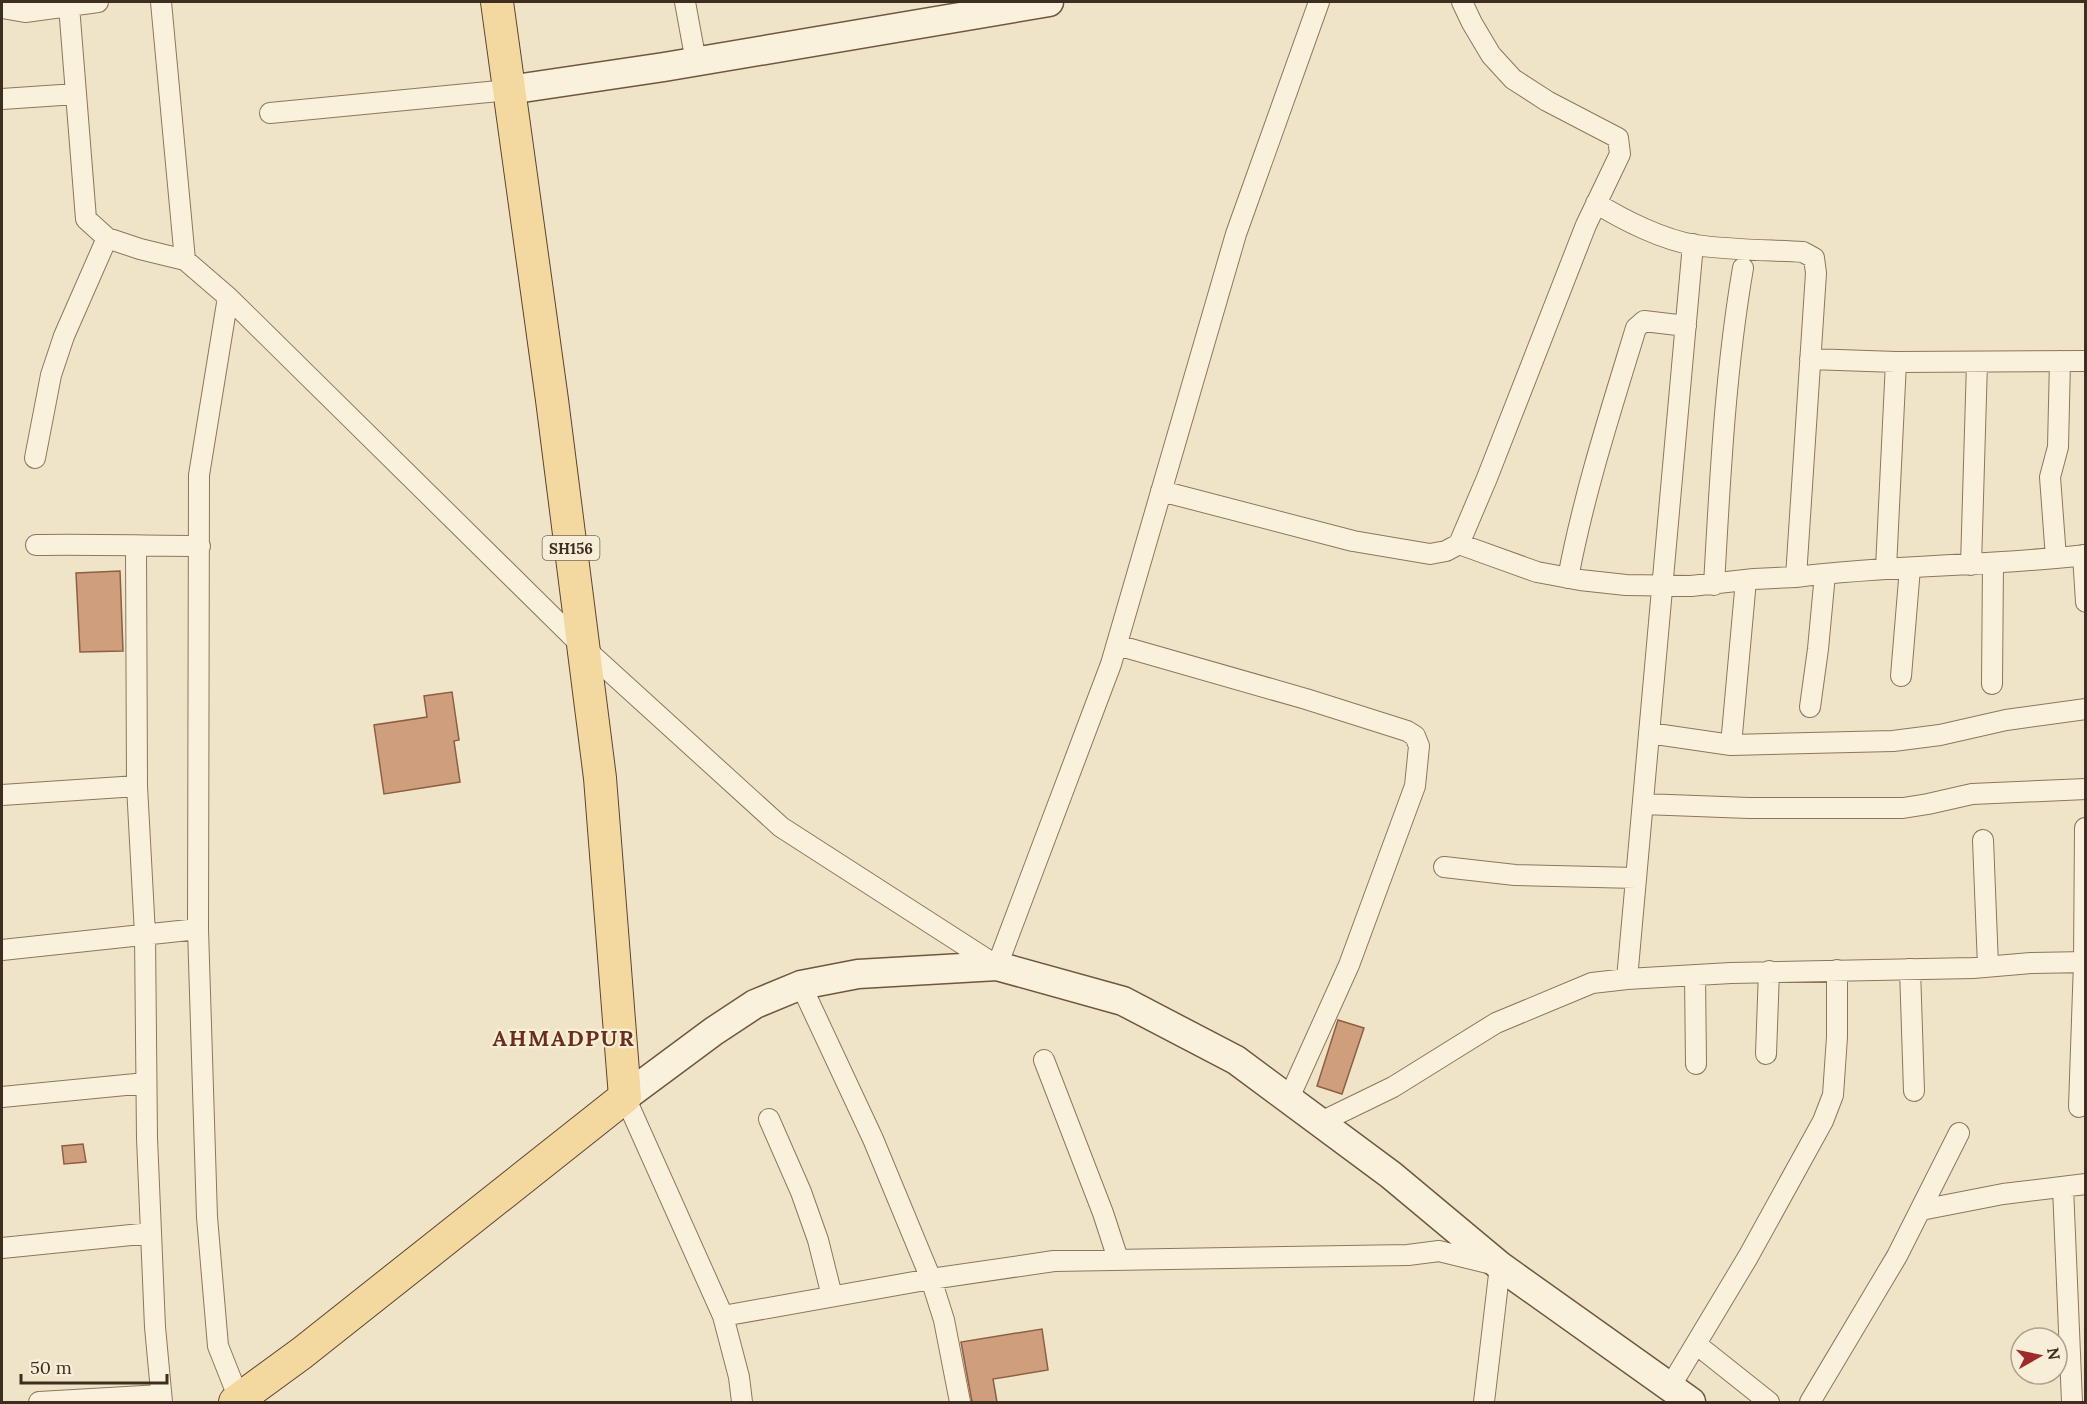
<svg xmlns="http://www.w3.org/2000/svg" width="2087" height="1404" font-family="Lora,serif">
<rect width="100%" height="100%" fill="#f0e4c8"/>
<path fill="#cf9f7d" stroke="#8d5f41" stroke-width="1.5" d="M 120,571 L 123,651 L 80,652 L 76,573 Z
M 452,692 L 459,740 L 454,741 L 460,782 L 384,794 L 374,725 L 427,717 L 424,696 Z
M 1338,1020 L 1364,1028 L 1342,1094 L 1317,1086 Z
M 83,1144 L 86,1162 L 64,1164 L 62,1146 Z
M 1042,1329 L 1048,1370 L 993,1379 L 997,1402 L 972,1402 L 961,1342 Z"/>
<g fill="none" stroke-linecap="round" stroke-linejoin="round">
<defs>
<path id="street" d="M 161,2 L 185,260 L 228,297
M 685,2 L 696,62
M 69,6 L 86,219 L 107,238 L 140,249 L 185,260
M 2,8 L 25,12 L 98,2
M 2,99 L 76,94
M 270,113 L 509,90
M 1596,203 C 1623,220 1663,240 1695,245 C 1730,250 1767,250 1803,252 L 1814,258 L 1816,273 L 1796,577 C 1892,565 1989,566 2086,555
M 1810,359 L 1896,362 L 2086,361
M 35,458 L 51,375 L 64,336 L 107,238
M 1161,491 L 1353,541 L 1430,554 L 1446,551 L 1459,544 L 1537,572 L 1580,580 L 1626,585 L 1691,586 L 1754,579 L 1796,577
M 1459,544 L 1487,478 L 1586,225 L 1620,154 L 1618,138 L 1547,101 L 1513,79 L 1491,55 L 1472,23 L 1462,2
M 36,545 C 91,544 145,546 200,546
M 136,546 L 137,786 L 145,934 L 147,1138 L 155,1327 L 162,1402
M 2083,555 L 2086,602
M 2056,558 L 2050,477 L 2058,447 L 2060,361
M 1971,565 L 1977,363
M 1886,568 L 1896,362
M 1568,578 C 1584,493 1611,410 1636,328 L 1644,321 L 1686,326
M 1714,585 C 1720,479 1725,373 1743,268
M 1117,645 L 1306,699 L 1407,731 L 1415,736 L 1419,746 L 1415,786 L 1349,965 L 1289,1098
M 1901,676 L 1910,568
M 1992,684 L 1993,563
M 1810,707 L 1818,649 L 1825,574
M 1649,733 L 1731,745 L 1893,741 L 1940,735 L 2006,720 L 2086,709
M 1731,745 L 1746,580
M 2,795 L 137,786
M 1643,804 L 1749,808 L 1903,808 L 1928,804 L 1972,794 L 2086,789
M 1983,840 L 1988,966
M 1444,867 L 1515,875 L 1636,878
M 198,929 L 199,475 L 228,297 L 583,647 L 781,827 L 997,966 L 1111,664 L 1236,234 L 1319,2
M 2,950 L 198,929 L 207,1217 L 218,1346 L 239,1399
M 1910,969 L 1914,1091
M 1695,975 L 1696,1064
M 1627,979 L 1693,244
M 801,985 L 873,1139 L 931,1279 L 944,1320 L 960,1402
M 1766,1054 L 1769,971
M 1044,1060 L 1103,1213 L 1118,1259
M 2,1097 L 146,1083
M 625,1097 L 723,1316 L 739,1377 L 742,1402
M 2079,1107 L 2084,962 L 2085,828
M 769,1119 L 801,1192 L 818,1240 L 832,1296
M 1321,1122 L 1393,1087 L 1496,1023 L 1592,983 L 1627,979 L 1731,973 L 1973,968 L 2031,963 L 2086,962
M 2063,1187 L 2072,1402
M 1921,1210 L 2003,1194 L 2086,1184
M 2,1248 L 151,1233
M 723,1316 L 931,1279 L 1054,1261 L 1408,1255 L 1439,1251 L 1500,1266 L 1484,1402
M 1696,1344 L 1769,1402
M 1670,1387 L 1748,1257 L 1823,1121 L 1833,1095 L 1837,1037 L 1837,970
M 39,1402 L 161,1395
M 1810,1402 L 1897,1256 L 1959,1133"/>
<path id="secondary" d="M 509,90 L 664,67 L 1049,2
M 625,1097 L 714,1031 L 755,1004 L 801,985 L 858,974 L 997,966 L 1123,1001 L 1236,1060 L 1391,1175 L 1500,1266 L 1691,1402"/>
<path id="primary" d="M 235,1402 L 302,1353 L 625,1097 L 600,778 L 552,400 L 497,2"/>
</defs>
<use href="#street" stroke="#8d765c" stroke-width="22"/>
<use href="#secondary" stroke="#6f573f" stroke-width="31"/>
<use href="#primary" stroke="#5b4430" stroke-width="34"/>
<use href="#street" stroke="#faf1dc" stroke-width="20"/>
<use href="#secondary" stroke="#faf1dc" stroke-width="28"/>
<use href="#primary" stroke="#f3d9a0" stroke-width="32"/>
</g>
<g text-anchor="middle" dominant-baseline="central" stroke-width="4.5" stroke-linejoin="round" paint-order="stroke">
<rect fill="#f7eed8" stroke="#756857" stroke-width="1.5" x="542.5" y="536" width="57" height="24" rx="4.5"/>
<g font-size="15" font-weight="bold" fill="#3d2e20">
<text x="571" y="548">SH156</text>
</g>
<g font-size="22" font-weight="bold" letter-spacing="1.5" fill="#6b2e1e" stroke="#f7eed8">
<text x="564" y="1038">AHMADPUR</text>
</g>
</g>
<rect width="2087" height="1404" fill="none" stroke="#3d2e20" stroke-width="6"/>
<g transform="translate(2039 1356) rotate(81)"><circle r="28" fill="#f7eed8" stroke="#ada18e" stroke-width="1.5"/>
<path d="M0-4.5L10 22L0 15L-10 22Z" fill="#9e2a2b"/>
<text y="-9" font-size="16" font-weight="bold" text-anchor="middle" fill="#3d2e20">N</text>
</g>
<path d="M21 1374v9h146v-9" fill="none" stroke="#3d2e20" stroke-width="3"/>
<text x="30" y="1374" font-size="18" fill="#3d2e20" stroke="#f7eed8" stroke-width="4.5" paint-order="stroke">50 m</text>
</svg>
